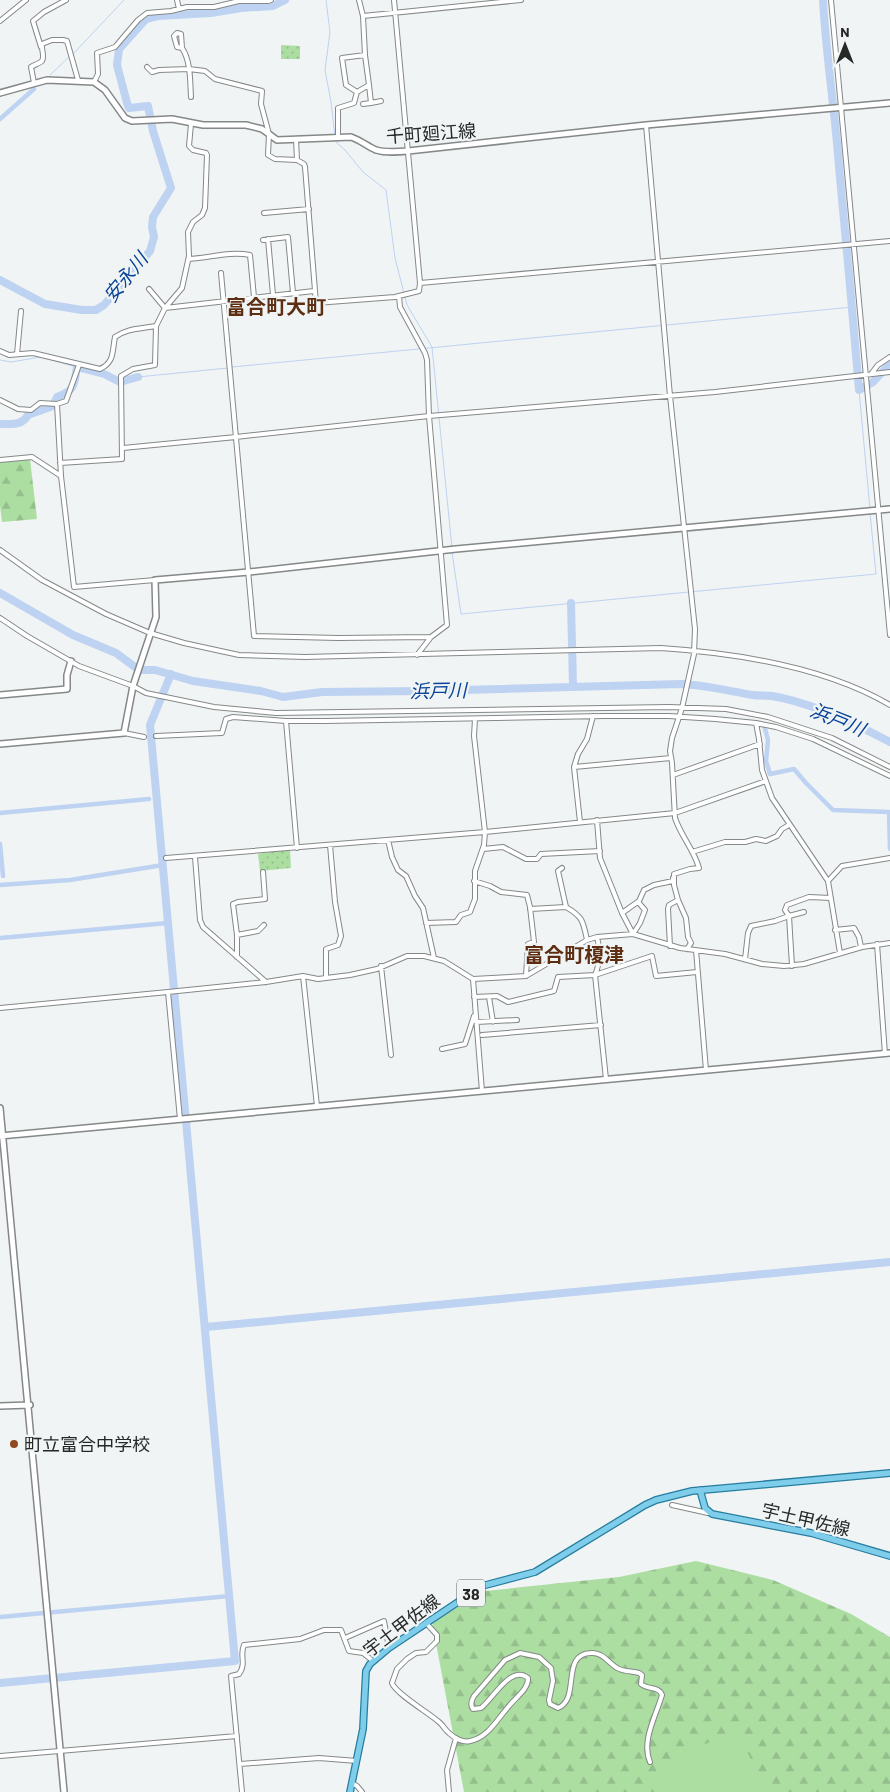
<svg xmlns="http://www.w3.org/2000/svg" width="890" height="1792" font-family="Barlow,'Noto Sans JP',sans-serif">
<defs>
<pattern id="forest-firs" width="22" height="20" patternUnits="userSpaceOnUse" patternTransform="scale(1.25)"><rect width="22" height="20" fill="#acdea1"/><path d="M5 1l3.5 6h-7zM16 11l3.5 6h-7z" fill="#94be8b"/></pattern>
<pattern id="park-dots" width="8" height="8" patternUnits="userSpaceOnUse" patternTransform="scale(1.25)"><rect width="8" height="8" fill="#acdea1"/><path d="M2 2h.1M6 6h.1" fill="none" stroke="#94be8b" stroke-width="1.8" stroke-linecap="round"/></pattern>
</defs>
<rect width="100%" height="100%" fill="#f0f4f4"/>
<path fill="url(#forest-firs)" d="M 30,459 L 37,519 L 2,522 L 0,506 L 0,462 Z
M 696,1561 L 773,1580 L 851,1614 L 890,1637 L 890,1792 L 464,1792 L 432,1622 L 485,1591 L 619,1577 Z"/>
<path fill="url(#park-dots)" d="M 281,45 L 300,46 L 300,59 L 281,59 Z
M 290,849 L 291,868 L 260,871 L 258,854 Z"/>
<path fill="#acdea1" d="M 733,1732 L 740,1736 L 766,1792 L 662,1792 L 655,1778 L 657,1765 Z"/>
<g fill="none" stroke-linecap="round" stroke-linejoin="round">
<path stroke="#bed2f2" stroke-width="1" d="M 326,0 L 330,32 L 325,70 L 331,102 L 335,136
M 73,54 L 124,0
M 50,75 L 70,56
M 335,140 L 336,142 L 345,150 L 363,172 L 386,190 L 395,258 L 407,305 L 432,347 L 452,548
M 0,360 L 11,362 L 41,357 L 76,367
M 232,367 L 853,307
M 138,377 L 228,368
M 859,390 L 870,509
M 452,552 L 461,614 L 876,574 L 870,513"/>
<path stroke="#bed2f2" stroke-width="4.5" d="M 0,119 L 34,89
M 764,725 L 768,740 L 766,761 L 770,774 L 794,769 L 806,783 L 833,810 L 889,812 L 890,849
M 0,813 L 149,799
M 0,844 L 3,876
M 0,885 L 70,880 L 163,865
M 0,938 L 168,923
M 0,1617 L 230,1596"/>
<path stroke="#bed2f2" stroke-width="8" d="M 823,0 C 826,56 835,111 839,167 C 846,241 853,316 859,390 L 873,382 L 890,364
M 0,280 L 45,304 L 82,310 L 96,310 L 104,305 L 150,251 L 154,237 L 152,227 L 153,217 L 171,188 L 153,131 L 148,106 L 129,108 L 127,103 L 117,65 L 119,49 L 146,19 L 158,16 L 211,13 L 241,8 L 273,6 L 285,0
M 0,424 C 11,424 22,426 28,415 L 53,406 L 57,397 C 75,391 74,385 77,367 L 104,374 L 120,382 L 138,377
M 0,593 L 73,635 L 116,653 L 139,670 L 155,670 L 193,681 L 261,691 L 283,697 L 322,692 L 425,691 L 681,684 C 706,685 728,691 753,695 C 759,696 766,695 772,696 C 810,702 856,724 890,742
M 571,603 L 573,686
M 206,1327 L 890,1262
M 0,1683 L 235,1661 L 150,725 L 171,674"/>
<defs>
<path id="street" d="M 177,0 L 179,9
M 831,0 L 890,635
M 363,16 L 521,0
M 0,21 L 26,0
M 41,47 L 33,21 L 44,12 L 66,0
M 182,48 L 181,34 L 177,33 L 174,36 L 177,47 L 182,48 C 191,61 190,82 191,97
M 147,67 L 152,72 L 159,70 L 189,69 L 205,71 L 215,79 L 262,91 L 261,104 L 269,134 L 268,155 L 275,159 L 297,160
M 94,82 L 98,74 L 97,53 L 115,47 L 138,20 L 147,13 L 171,11 L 187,7 L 214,7 L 239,1 L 268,1 L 271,0
M 34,83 L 31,67 C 34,65 40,63 42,61 C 45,56 41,49 42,44 L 52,40 L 63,40 L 67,41 L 78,80
M 357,92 L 346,85 L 342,58 L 365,55
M 371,103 L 381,101
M 363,104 L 371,103 L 369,85
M 646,125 L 670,396 L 695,629 L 694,654 L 682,708 L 672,738 L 670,751 L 672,763 L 675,818 C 681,836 694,850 699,868 L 690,869 L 674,874 L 674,885 L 678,900 L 669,905 L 668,909 L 670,946
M 338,137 L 338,108 L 354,103 L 357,92 L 369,85 L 365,55 L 363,16 L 359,0
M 296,139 L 297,160 L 304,164 L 305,167 L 316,303 L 395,297 L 419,291 L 420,283 L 394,0
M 264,213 L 309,209
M 268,239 L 273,295
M 263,240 L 288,237 L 293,293
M 189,259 C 210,258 229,251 250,255 L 254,297
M 221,273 L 254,636 L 338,638 L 431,637
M 420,283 L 890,241
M 149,289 L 165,308
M 399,296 L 400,307 L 425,353 L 427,360 L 429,416 L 447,625 L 431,637 L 417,655
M 165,308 L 314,291
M 0,351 L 9,355 L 33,353 L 100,369 C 115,362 112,351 115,337 C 128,328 140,329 156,326
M 17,354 L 21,311
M 871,374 L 878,365 L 890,357
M 0,400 L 18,409 L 31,410 L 40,403 L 57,404 L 66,401 L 79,365
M 57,404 L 61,476 L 74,587 L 155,580
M 123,448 L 236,437 L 429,416 L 715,392 L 890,372
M 0,460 L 32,457 L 61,476
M 60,463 L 122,459 L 121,376 L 133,369 L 155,365 L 156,326 L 165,308 L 182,288 L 189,256 L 188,232 L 193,222 L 202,215 L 205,208 L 207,155 L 206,153 L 193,150 L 189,146 L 191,124
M 0,550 L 42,580 L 106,614 L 150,633 L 184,643 L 239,655 L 305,657 L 661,648 C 735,653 825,667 890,705
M 0,618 L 27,636 L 79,666 L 133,686 L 146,693 L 214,707 L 276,713 L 669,707 L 726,709 L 768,717 L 832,738 L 890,767
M 593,716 L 587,739 L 578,754 L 574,767 L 671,758
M 286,721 L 297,848
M 756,723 L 759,739 L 762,770 L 772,798 L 828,881 L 840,953
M 124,733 L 144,737
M 156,736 L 222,733 L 226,719 L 233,717 L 286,721 L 325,721 L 604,716 L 669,716 L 715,719 L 756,723 L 776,727 L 813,739 L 890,776
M 574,767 L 580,822
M 673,775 L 760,744
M 597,820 L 600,858 L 622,913 L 633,934
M 388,840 L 392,857 L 398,870 L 406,876 L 415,896 L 423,908 L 434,958
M 483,849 L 503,847 L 526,859 L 537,859 L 541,854 L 600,851
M 692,852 L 725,842 L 745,842 L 756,839 L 766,841 L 777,836 L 782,829 L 789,825
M 195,857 L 200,920 L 203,927 L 266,982
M 166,858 L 485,832 L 675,813 L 766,781
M 562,868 L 558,871 L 566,907 C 583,917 583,921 587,940
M 474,881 L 490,886 L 501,892 L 527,895 L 530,907 L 534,942 L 528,944 L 526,976
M 828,881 L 842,866 L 890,858
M 678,900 L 686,918 L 688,937 L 691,943 L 687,949
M 530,909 L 566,907
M 804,912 L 789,916 L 785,910 L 787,905 L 809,897 L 831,898
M 622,913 L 639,901 L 644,890 L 654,885 L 673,881 L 673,878
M 426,923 L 456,922 L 461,915 L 470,912 L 475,899 L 475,871 L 484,845 L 485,832 L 474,736 L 475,719
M 835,930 L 854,928 L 859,937 L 861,947
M 633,934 L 640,923 L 645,910 L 638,902
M 237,935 L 233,904 L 238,902 L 265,899 L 263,872
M 597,937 C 600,948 600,964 595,975 L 606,1079
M 877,944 L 885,1054
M 696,950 L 706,1070
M 237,957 L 237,935 L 258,931 L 264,925
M 745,959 L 748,933 L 751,926 L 775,921 L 789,916 L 792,966
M 381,966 L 391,1055
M 303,976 L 317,1106
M 326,978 L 326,949 L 338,945 L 341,936 L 335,902 L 330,845
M 473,979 L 482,1091
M 168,992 L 180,1119
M 474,997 L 497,996 L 508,1002 L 554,991 L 558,977 L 595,975 L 652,956 L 656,976 L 697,972
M 489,997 L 493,1022
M 0,1008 L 168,992 L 266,982 L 303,976 L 318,979 L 350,975 L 377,969 L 407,956 L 424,956 L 444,961 L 473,979 L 526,976 L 587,940 L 597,937 L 633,934 L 680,948 L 725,954 L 762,964 L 784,966 L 804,964 L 862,947 L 890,943
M 476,1022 L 517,1020
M 482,1035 L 601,1025
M 442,1049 L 465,1044 L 474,1016
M 672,1505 L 708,1513
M 426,1623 L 437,1635 L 437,1641 L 426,1652 L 416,1653 L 407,1659 L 397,1669 L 392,1683 C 395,1693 429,1713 439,1722 C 443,1725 445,1730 449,1733 C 454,1738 463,1743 470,1741 C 488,1738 498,1718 509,1706 C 515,1698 529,1689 528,1678 C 511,1664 493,1699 481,1708 L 473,1709 C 470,1705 471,1701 474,1696 L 505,1660 L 520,1653 L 539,1657 L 551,1668 L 553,1681 L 549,1700 L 550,1704 L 558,1708 C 581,1699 560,1654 591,1653 C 602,1652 608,1662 617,1668 C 624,1672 632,1671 639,1673 L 642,1675 L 641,1684 C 648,1690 659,1686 662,1695 C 656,1716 641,1741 650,1762
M 345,1638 L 384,1621 L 389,1648
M 0,1756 L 237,1736
M 240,1764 L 319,1758 L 357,1761
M 352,1783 L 357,1786 L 362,1792
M 242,1792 L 231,1676 L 239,1674 C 247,1663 239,1655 244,1645 L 300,1639 L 324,1630 L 341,1630 L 349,1651 L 363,1653 L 373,1661
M 449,1792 L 447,1770 L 456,1738"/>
<path id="secondary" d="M 0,93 L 47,80 L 94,82 L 105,90 L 125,118 L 132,121 L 172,119 L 203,125 L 246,125 L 262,129 L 277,140 L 351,137 C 360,140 367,146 376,150 C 386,153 397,152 408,151 L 646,125 L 890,103
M 0,695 L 67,689 L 67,675 L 71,661
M 0,744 L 124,733 L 133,686 L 156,617 L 155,580 L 249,572 L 456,549 L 890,509
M 0,1108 C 22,1336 44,1564 64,1792
M 0,1136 L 890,1053
M 0,1406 L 30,1405"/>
<path id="primary" d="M 700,1490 L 705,1508 L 712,1514 L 811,1533 L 890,1556
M 350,1792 L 363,1729 L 366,1671 L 370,1664 L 389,1648 L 482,1586 L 535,1572 L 645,1505 L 656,1500 L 692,1491 L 890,1473"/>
</defs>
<use href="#street" stroke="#848888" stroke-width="6"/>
<use href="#secondary" stroke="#848888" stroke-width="8"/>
<use href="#primary" stroke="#277d9e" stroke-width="8"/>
<use href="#street" stroke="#fff" stroke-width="4"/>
<use href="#secondary" stroke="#fff" stroke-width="5"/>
<use href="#primary" stroke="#7ecdeb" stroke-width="5.5"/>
</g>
<circle fill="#8e491e" stroke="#f0f4f4" stroke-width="2" cx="14" cy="1444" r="5"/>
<g text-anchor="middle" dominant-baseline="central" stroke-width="4.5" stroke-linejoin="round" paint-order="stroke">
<rect fill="#f0f4f4" stroke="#636464" stroke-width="1" x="457" y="1579.5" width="28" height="27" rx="4"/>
<g font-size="16" font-weight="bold" fill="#262727">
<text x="471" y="1593">38</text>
</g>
<g font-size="18" fill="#262727" stroke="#f0f4f4">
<text transform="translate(431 133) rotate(-4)">千町廻江線</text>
<text transform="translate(806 1519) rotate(13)">宇土甲佐線</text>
<text transform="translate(401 1625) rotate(-37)">宇土甲佐線</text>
</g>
<g font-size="18" fill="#262727" stroke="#f0f4f4" text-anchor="start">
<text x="24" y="1444">町立富合中学校</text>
</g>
<g font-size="19" font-style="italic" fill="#09439a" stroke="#f0f4f4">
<text transform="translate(125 277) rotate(-51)">安永川</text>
<text transform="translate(438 690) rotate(-1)">浜戸川</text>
<text transform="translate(838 719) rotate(22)">浜戸川</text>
</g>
<g font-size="20" font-weight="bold" fill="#5d2e11" stroke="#f0f4f4">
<text x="276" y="306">富合町大町</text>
<text x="574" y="954">富合町榎津</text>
</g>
</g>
<g transform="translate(845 45)" stroke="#f0f4f4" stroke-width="4" paint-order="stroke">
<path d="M0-4L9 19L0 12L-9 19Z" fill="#262727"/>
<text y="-8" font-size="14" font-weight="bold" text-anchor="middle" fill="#262727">N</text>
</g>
</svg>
